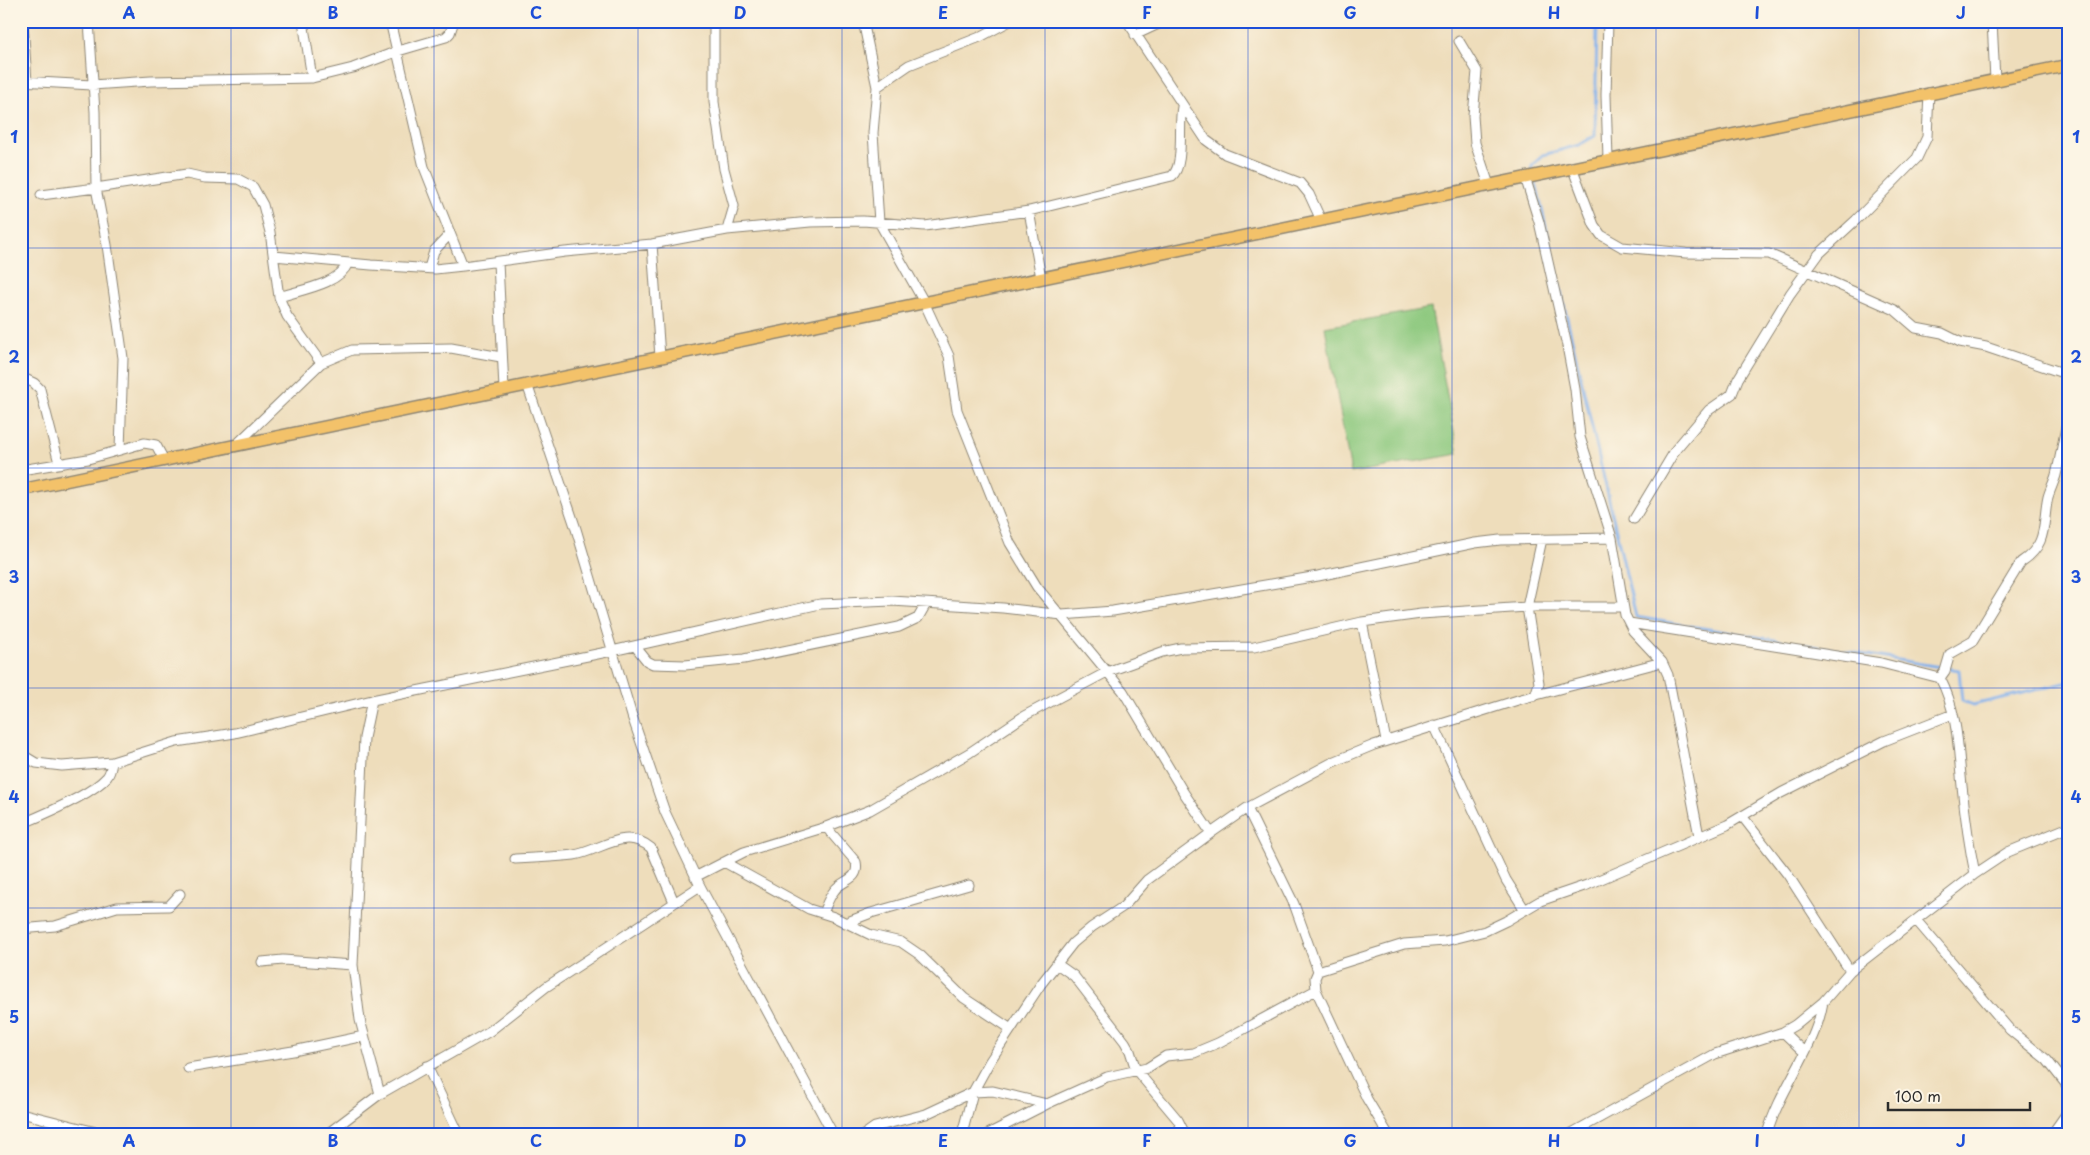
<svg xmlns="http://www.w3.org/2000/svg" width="2090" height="1155" font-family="'Playpen Sans',sans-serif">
<rect width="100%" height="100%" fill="#fcf5e5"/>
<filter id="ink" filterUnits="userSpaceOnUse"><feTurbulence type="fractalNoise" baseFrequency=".02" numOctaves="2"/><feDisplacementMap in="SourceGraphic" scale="10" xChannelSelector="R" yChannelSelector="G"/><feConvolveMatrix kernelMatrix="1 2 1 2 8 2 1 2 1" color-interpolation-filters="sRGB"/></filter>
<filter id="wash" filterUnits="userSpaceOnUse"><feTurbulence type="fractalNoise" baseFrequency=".0096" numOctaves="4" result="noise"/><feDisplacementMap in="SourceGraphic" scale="20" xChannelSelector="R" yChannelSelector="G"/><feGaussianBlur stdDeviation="1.12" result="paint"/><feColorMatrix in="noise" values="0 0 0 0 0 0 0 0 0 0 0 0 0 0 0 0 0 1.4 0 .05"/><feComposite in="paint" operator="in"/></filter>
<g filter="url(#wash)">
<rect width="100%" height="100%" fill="#edb"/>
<path fill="#8bc87d" stroke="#5b7a54" d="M 1431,308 L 1458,454 L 1351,473 L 1325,327 Z"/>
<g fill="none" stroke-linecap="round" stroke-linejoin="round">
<path stroke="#80afea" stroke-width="3" d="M 1597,21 L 1595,136 L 1579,145 L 1543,155 L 1532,166 L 1636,617 L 1959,670 L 1962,701 L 1973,705 L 2069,682"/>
</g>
</g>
<g filter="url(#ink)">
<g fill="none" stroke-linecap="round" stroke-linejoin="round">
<defs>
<path id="minor" d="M 23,21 L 27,82
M 89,21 L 95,112 L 96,188 L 187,174 L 205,178 L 238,179 L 253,187 L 263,205 L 270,232 L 279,297 L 287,316 L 321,363
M 303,21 L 312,78
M 390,21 L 424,167 L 463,266 L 565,252 L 652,244 L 727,230 L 810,222 L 863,221 L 925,226 L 1029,211 L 1172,176 C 1185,165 1178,125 1182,107
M 714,21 L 714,102 L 724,169 L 734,206 L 727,230
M 863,21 L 877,87 L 873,133 L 879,222 L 924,302 L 949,356 L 957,410 L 1010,543 L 1037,587 L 1123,691 L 1184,793 L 1211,833 L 1147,880 L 1124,906 L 1092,927 L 1073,943 L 1041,984 L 990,1061 L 973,1092 L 962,1134
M 1127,21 L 1206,140 L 1225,154 L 1300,183 L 1309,194 L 1321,220
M 1992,21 L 1995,80
M 1135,35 L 1165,21
M 1459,41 L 1477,71 L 1473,116 L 1475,143 L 1489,185
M 21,81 L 92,85 L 151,81 L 312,78 L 353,68 L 398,51 L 446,37 L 450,33 L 454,21
M 877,87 L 909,65 L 980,37 L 1010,21
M 1608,160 L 1606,95 L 1608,21
M 1572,167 L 1594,225 L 1601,235 L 1622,247 L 1686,253 L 1769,254 L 1895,310 L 1916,328 L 1942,333 L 1960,342 L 1986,347 L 2069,375
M 1525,177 L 1539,222 L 1567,346 L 1575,389 L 1580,437 L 1612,538 L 1625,615 L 1633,631 L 1662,662 L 1668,675 L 1699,836
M 41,195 L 96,188 L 107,245 L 123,358 L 120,450 L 144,443 L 156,445 L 164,460
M 1029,211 L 1041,278
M 652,244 L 660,357
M 274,256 L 371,265 L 435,269 L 463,266
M 498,262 L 504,389
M 429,268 L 434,251 L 450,234
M 279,297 C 299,290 339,285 348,263
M 21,377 L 34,383 L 40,389 L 59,463
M 527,384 L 576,529 L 632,716 L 665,812 L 700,886 L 833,1134
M 236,445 L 321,363 L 352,350 L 451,348 L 501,357
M 21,470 L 88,459 L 120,450
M 1634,519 L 1676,449 L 1709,410 L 1732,394 L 1738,379 L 1790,294 L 1819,254 L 1856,220 L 1917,158 L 1927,137 L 1929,93
M 1362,622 L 1386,741
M 1629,623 L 1881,663 L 1940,678 C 1958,712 1958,749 1962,786 C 1965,816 1969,845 1975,874
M 635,646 L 647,661 L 653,664 L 685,665 L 744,659 L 899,627 L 918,618 L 926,604
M 1940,678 L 1945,671 L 1950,654 L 1973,641 L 2021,562 C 2049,544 2042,524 2048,497 C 2050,490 2054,482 2056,475 C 2061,455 2064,434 2069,414
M 1535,696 L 1539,683 L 1527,607 L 1542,539
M 372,700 L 364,738 L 353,965 L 360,1020 L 380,1094
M 1434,725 L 1506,880 L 1525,910
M 21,754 L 36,763 L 62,766 L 112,762 L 176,742 L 235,733 L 372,700 L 612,651 L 820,604 L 892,601 L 1003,608 L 1062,615 L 1113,611 L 1318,576 L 1475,543 L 1500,540 L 1612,538
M 1247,808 L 1294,904 L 1318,971
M 1742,816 L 1788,875 L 1850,971
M 21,824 C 43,815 92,794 107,777 C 111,772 111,767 112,762
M 1211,833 L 1247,808 L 1333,762 L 1374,745 L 1521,699 L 1662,662
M 515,859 C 535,858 555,857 574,855 C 601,851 624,826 651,848 L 674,902
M 724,862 L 809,909 L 834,917 L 871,935 L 901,942 L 920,955 L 964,998 L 1011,1029
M 695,877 L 744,852 L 826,827 L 870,810 L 969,753 L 1024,716 L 1107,672 L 1162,652 L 1181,648 L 1254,647 L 1362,622 L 1421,614 L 1527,607 L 1623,607
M 823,913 C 826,906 829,897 834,891 C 842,879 860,881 856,862 L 826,827
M 1916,920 L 2010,1030 L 2047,1060 L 2069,1088
M 845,923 L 871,913 L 969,885
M 21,929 L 55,926 L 117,907 L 169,906 L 180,894
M 262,962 L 283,960 L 353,965
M 1057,964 L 1074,976 L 1125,1042 L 1130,1051 L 1136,1070 L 1178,1120 L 1185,1134
M 1783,1032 L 1804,1052
M 427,1066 L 459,1134
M 188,1068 L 293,1051 L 364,1036
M 21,1113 L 104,1134
M 327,1134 L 380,1094 L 490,1031 L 546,987 L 700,886
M 865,1134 L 875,1127 L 926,1114 L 973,1092 L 993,1091 L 1047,1104
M 988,1134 L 1047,1104 L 1107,1077 L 1147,1068 L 1166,1056 L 1194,1053 L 1218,1043 L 1316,990
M 1388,1134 L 1367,1099 L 1316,990 L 1315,978 L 1318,971 L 1404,944 L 1445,941 L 1485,931 L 1506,921 L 1540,901 L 1587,885 L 1727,825 L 1781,793 L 1884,741 L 1953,714
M 1570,1134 L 1715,1054 L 1783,1032 L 1795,1025 L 1823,1002 L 1850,971 L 1975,874 L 2008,852 L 2069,827
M 1767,1134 C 1780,1088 1816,1047 1823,1002
M 2052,1134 L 2069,1110"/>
<path id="major" d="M 21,490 L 2069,65"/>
</defs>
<use href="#minor" stroke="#8c8473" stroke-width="11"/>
<use href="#major" stroke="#8c8473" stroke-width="14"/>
<use href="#minor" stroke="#fff" stroke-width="9"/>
<use href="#major" stroke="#f3c26a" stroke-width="11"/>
</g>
</g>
<path fill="none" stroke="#1d4ed8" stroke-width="1" stroke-opacity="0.55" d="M 231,21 L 231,1134M 434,21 L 434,1134M 638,21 L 638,1134M 842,21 L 842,1134M 1045,21 L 1045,1134M 1248,21 L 1248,1134M 1452,21 L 1452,1134M 1656,21 L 1656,1134M 1859,21 L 1859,1134M 21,248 L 2069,248M 21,468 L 2069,468M 21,688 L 2069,688M 21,908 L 2069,908"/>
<rect width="2090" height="1155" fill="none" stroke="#fcf5e5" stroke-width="55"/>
<path d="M1888 1102v8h142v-8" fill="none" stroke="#2b2b2b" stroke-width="2.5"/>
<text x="1895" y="1102" font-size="15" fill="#2b2b2b" stroke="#fcf5e5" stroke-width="4" paint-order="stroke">100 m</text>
<rect x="28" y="28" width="2034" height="1100" fill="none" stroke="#1d4ed8" stroke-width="2"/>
<g font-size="16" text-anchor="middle" font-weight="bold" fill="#1d4ed8">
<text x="129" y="19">A</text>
<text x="333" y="19">B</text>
<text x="536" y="19">C</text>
<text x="740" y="19">D</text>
<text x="943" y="19">E</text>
<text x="1147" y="19">F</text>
<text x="1350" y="19">G</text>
<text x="1554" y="19">H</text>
<text x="1757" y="19">I</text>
<text x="1961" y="19">J</text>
<text x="14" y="143">1</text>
<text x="2076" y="143">1</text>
<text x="14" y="363">2</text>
<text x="2076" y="363">2</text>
<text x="14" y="583">3</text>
<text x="2076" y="583">3</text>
<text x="14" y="803">4</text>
<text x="2076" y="803">4</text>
<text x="14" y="1023">5</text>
<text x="2076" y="1023">5</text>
<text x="129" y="1147">A</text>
<text x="333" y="1147">B</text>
<text x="536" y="1147">C</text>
<text x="740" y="1147">D</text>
<text x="943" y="1147">E</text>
<text x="1147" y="1147">F</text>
<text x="1350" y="1147">G</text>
<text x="1554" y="1147">H</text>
<text x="1757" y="1147">I</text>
<text x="1961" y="1147">J</text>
</g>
</svg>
